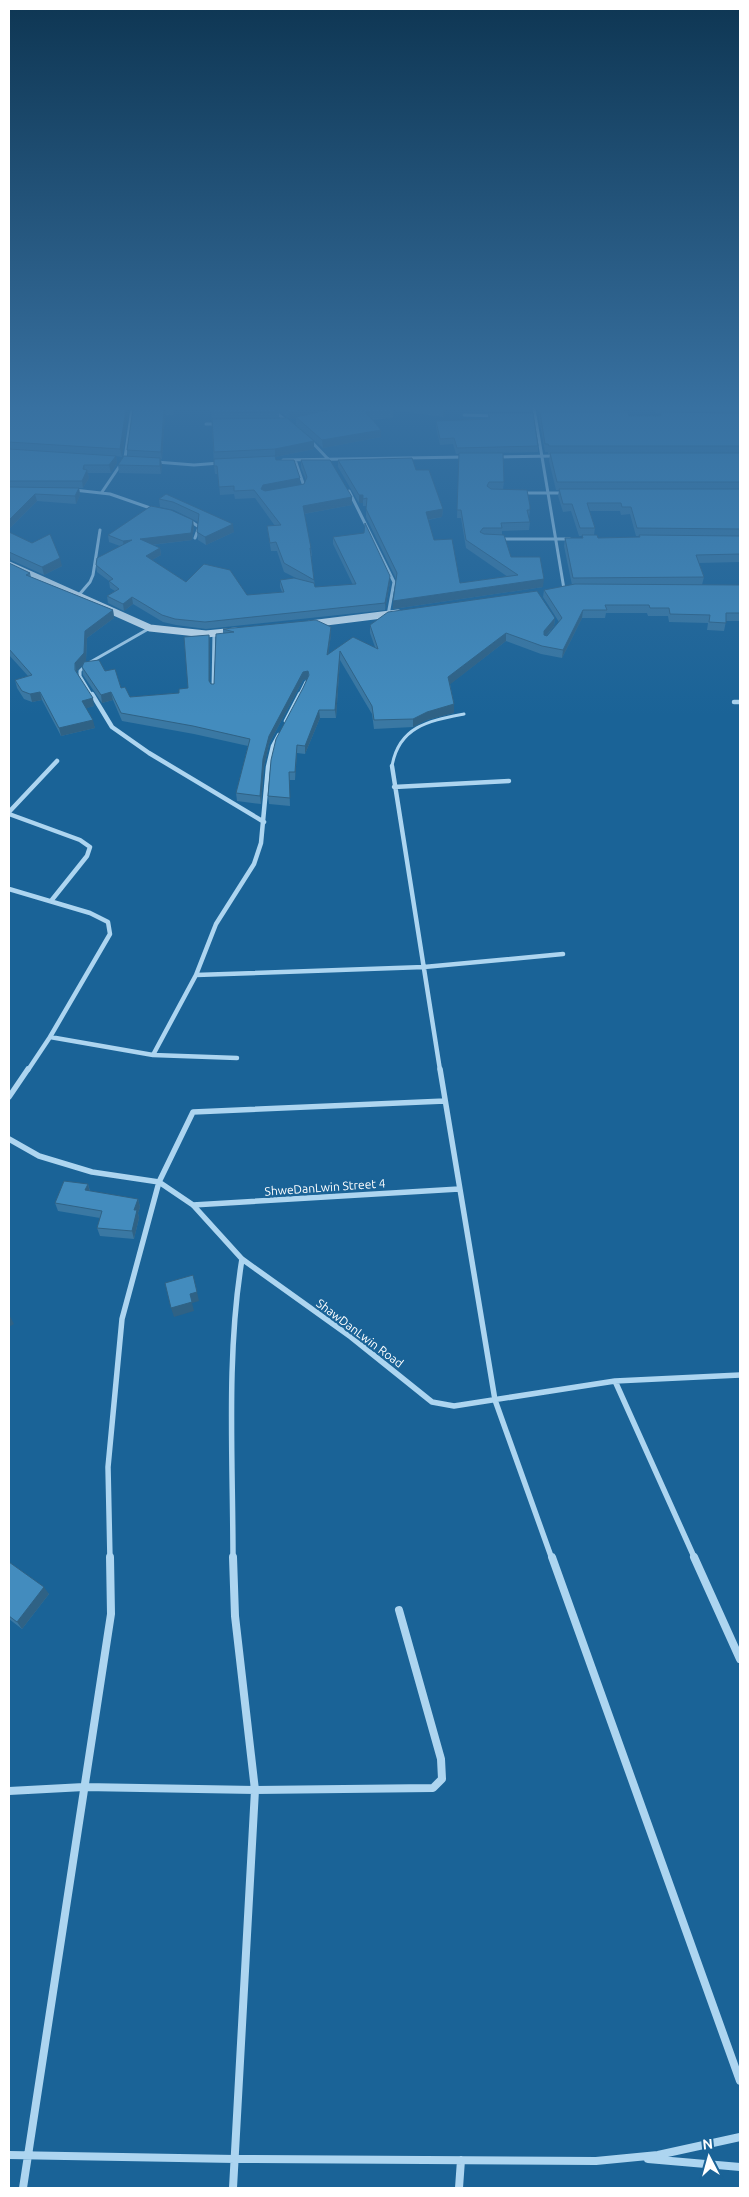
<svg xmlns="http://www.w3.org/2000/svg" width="749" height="2197" font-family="Ubuntu,sans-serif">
<rect width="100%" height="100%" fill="#1a6397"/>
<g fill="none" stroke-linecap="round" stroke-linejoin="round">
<path stroke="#add5f0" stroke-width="3" d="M 392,766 C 399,726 429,721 464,714"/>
<path stroke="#add5f0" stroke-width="3" d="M 271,409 L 288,422
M 534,409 L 564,589 L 568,589
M 464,415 L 495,416
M 206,424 L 218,424
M 310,440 L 328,459
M 498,457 L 555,456
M 283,460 L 465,457
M 295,460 L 304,486 L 302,489
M 156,462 L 194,465 L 220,463
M 74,490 L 110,494 L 153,509
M 349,491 L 394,582 L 388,615
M 102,492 L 125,458 L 132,409
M 521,493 L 565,493
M 189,520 L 199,527 L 195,538
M 501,539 L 570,539
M 78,596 L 90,582 L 93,575 L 100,530
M 213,688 L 214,633
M 92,696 L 80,676 L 80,671 L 87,664 L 150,628
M 299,696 L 306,682"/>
<path stroke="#add5f0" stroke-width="4.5" d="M 92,694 L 112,727 L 149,753 L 264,822
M 734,702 L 740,702
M 286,721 L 300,694
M 392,766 L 440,1070
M 394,787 L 509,781
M 9,812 L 57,761
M 9,814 L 80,840 L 90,847 L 87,856 L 51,901
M 9,889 L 90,913 L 108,922 L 110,934 L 50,1037
M 196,975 L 424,967 L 563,954
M 153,1055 L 196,975 L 216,924 L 254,864 L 261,843 L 268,767 L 273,746 L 279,735
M 28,1070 L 50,1037 L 153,1055 L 237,1058"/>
<path stroke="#add5f0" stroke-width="5.5" d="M 440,1069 L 495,1400 L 552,1559
M 9,1097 L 28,1069
M 9,1139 L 39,1156 L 92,1172 L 159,1182 L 193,1205 L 242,1259 L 351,1337 L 432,1402 L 454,1406 L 615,1381 L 740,1375
M 193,1205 L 459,1189
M 615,1381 L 695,1559
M 110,1559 L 108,1467 L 122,1319 L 159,1182 L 193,1112 L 445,1101
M 233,1559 C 233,1460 226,1356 242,1259"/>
<path stroke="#add5f0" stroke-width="8" d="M 233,1557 L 235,1616 L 255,1790 L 233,2188
M 552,1557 L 740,2081
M 694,1557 L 740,1659
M 9,1791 L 84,1787 L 255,1790 L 433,1788 L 442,1779 L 441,1759 L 399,1610
M 9,2155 L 235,2159 L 596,2161 L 658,2155 L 740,2137
M 648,2159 L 740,2167
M 23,2188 L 111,1614 L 110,1557
M 459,2188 L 461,2160"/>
<path stroke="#dbeefb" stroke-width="7" d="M 9,565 L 150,628 L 206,634 L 236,631
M 310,624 L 398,613"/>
</g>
<path fill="#3a78a3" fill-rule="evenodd" d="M 9,409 L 129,409 L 122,457 L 116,456 L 117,463 L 111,473 L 88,473 L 89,478 L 83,488 L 79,488 L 80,495 L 76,504 L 37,501 L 9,529 Z
M 133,409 L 173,409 L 174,415 L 165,415 L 162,459 L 161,459 L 162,466 L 161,474 L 119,473 L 118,465 L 128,456 L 127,450 Z
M 211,409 L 279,412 L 279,418 L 314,441 L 314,449 L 275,457 L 276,460 L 300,484 L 304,484 L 306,480 L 301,468 L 301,460 L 352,497 L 352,505 L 304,514 L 311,548 L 312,556 L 311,556 L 315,587 L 353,585 L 333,544 L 333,537 L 390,576 L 390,582 L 385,610 L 206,629 L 176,625 L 163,622 L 133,604 L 124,611 L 108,603 L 107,596 L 115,591 L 110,588 L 109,581 L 97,572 L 96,565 L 120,546 L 109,542 L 108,535 L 194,527 L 192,540 L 152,545 L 160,548 L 161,555 L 152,560 L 186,582 L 247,595 L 282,592 L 280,587 L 280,580 L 298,579 L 284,572 L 277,551 L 271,551 L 267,526 L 275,526 L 255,498 L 235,499 L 234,494 L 220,495 L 218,474 L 215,474 L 214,466 Z
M 275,409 L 448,409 L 443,417 L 393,410 L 393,418 L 372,420 L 381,437 L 323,448 L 296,425 L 296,418 L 290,419 Z
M 484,409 L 531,409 L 531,412 L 485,412 Z
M 537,409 L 624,409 L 624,412 L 629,416 L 659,416 L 660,413 L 656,413 L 655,409 L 740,409 L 740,562 L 699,563 L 704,577 L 702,585 L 740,585 L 740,621 L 726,621 L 724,631 L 707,630 L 708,623 L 669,622 L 668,616 L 648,616 L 647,613 L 606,613 L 605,618 L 582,618 L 562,658 L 541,654 L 506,641 L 450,684 L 454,704 L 454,713 L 427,720 L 413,727 L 374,729 L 372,714 L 340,660 L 336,718 L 320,718 L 305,754 L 297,753 L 295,780 L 289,780 L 290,806 L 269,804 L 268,796 L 303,688 L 307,679 L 303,680 L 269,744 L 264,767 L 261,804 L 237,801 L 236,793 L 248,746 L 194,734 L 122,721 L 113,700 L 102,703 L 83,675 L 82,667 L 84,663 L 77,671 L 77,672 L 94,706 L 86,708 L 95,728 L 61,736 L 42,700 L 32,702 L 24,699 L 17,688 L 15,680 L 28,676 L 9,655 L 9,563 L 30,573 L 31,577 L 113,610 L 114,618 L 87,638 L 86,661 L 85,662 L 105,671 L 130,697 L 179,693 L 188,688 L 209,635 L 210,643 L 210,682 L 211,684 L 214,684 L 223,633 L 223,629 L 331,635 L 328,654 L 375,647 L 370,633 L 370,625 L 555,618 L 554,626 L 546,636 L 547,636 L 559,622 L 543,597 L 544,590 L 572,585 L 564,546 L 565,538 L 582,538 L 582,536 L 579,536 L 571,511 L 563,512 L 558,496 L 559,490 L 556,490 L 549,461 L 550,454 L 548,454 L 548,452 L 545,452 L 539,419 L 540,412 L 538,412 ZM 589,511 L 620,511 L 621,515 L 630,514 L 636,536 L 639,536 L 639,537 L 598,538 L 594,535 L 595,528 Z
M 488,413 L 538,446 L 538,452 L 490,453 L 504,482 L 503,489 L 530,510 L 529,518 L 530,522 L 529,530 L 502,531 L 502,535 L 511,557 L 543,587 L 393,609 L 393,601 L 396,579 L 366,517 L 366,506 L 363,506 L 363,503 L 359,503 L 338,467 L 338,460 L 416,470 L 443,509 L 442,517 L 428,520 L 434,540 L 460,583 L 508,577 L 466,548 L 461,518 L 457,518 L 459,454 L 456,454 L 453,444 L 440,445 L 436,427 L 436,421 L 488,419 Z
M 166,494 L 234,532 L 206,545 L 198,540 L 197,532 L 198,522 L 174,510 L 160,507 L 159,499 Z
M 9,532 L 62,566 L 44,575 L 11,560 L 9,561 Z
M 88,1184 L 90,1191 L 138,1199 L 140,1207 L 138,1213 L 139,1218 L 134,1239 L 100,1236 L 97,1228 L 100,1218 L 58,1211 L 55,1203 Z
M 9,1562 L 49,1594 L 22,1629 L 9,1619 Z"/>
<path fill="#2f6285" d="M 126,409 L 129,409 L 122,457 L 120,449 Z
M 165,409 L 165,415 L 162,459 L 161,452 Z
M 304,409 L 339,409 L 290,419 L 289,412 Z
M 444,409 L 448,409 L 443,417 L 443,410 Z
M 381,430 L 381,437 L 323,448 L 322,440 Z
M 314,441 L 314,449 L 275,457 L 275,449 Z
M 116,456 L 117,463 L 111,473 L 109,465 Z
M 160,458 L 162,466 L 161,474 L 160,466 Z
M 84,465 L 85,473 L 87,470 L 89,478 L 83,488 L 82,481 Z
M 300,478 L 300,486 L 262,497 L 261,489 L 263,485 Z
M 79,488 L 80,495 L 76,504 L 75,496 Z
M 35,494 L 37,501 L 9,529 L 9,520 Z
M 359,495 L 363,495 L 363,503 L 359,503 Z
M 352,497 L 352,505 L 303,514 L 303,506 Z
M 443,509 L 442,517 L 425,520 L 426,512 Z
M 193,520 L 194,527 L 192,540 L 141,546 L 140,539 Z
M 233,524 L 234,532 L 206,545 L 205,537 Z
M 132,540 L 124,548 L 123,541 Z
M 160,548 L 161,555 L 147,563 L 146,556 Z
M 9,552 L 11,560 L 9,561 Z
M 60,558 L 62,566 L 44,575 L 42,567 Z
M 390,576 L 390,582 L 385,610 L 385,603 Z
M 544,579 L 543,587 L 393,609 L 393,601 Z
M 132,597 L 133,604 L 124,611 L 123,604 Z
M 113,610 L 114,618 L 87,638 L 86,661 L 77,671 L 77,678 L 75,663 L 85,631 Z
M 583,610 L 582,618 L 562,658 L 563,650 Z
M 555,618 L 554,626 L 543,639 L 544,631 Z
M 331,627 L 331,635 L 327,663 L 327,655 Z
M 506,633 L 506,641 L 448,686 L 448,677 Z
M 209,635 L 210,643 L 210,689 L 209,681 Z
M 340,651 L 340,660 L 336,718 L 335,710 Z
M 308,671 L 308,679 L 303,680 L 269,744 L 264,767 L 261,804 L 260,796 L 263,759 L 269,736 L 303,672 Z
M 40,692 L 42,700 L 32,702 L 30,694 Z
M 111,692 L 113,700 L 102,703 L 101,695 Z
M 93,698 L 94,706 L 84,709 L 82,701 Z
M 454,704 L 454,713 L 427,720 L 413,727 L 413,719 L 427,712 Z
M 319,710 L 320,718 L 305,754 L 305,746 Z
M 93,720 L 95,728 L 61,736 L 59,728 Z
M 297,745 L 297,753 L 295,780 L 295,772 Z
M 88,1184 L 90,1193 L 85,1190 Z
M 138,1199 L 140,1207 L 138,1213 L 139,1218 L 134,1239 L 132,1231 L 134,1210 Z
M 197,1292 L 199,1301 L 192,1303 L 194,1311 L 174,1317 L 171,1308 L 190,1294 Z
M 10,1316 L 14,1324 L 9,1327 L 9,1317 Z
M 44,1587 L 49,1594 L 22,1629 L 17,1622 Z"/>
<path fill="#438cbe" stroke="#2f6285" d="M 9,409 L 126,409 L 120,449 L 9,442 Z
M 133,409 L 164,409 L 161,452 L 127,450 Z
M 211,409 L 274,409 L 279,412 L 211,413 Z
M 285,409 L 304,409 L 289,412 Z
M 333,409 L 392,409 L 393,411 L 366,412 L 381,430 L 322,440 L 296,417 Z
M 540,412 L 627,412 L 629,416 L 661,416 L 660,412 L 740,413 L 740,446 L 549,446 L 548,444 L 545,444 Z
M 488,413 L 533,413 L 538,446 L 457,448 L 454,438 L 440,439 L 436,421 L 490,419 Z
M 287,418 L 314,441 L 275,449 L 214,452 L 212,419 Z
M 9,449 L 116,456 L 109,465 L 84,465 L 83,469 L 87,470 L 82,481 L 9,481 Z
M 459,453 L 503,453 L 504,482 L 489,482 L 487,486 L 491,489 L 527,490 L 530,506 L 530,510 L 527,510 L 530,522 L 501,523 L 502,528 L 483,528 L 480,532 L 484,534 L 504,535 L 511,557 L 540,557 L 544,579 L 393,601 L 397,573 L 366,509 L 367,498 L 363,499 L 363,495 L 359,495 L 338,460 L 412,458 L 416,470 L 429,470 L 443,509 L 426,512 L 434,540 L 452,539 L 460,583 L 518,575 L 466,540 L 461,510 L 457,510 Z
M 550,453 L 740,453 L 740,482 L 557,482 Z
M 124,456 L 160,458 L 160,466 L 118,465 Z
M 275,456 L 276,460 L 294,460 L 300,478 L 263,485 L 261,489 L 265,491 L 304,484 L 307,477 L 301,460 L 330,460 L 352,497 L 303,506 L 311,548 L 310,548 L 314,580 L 284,563 L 276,542 L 270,543 L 267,526 L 281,525 L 254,490 L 234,491 L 234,486 L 219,487 L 217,466 L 214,466 L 214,459 Z
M 9,487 L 79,488 L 75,496 L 35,494 L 9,520 Z
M 559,489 L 740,489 L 740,529 L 637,528 L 631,507 L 622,507 L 621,503 L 587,503 L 595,528 L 580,528 L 572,504 L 563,504 Z
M 166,494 L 233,524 L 205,537 L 197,532 L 199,514 L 173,502 L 159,499 Z
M 151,506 L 171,510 L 193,520 L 191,533 L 140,539 L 160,548 L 146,556 L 186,582 L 204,564 L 230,570 L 247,595 L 284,592 L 280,580 L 294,578 L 314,583 L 315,587 L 356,584 L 333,537 L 364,533 L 365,523 L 390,576 L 385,603 L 205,622 L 175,619 L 162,615 L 132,597 L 123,604 L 107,596 L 119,589 L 109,581 L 113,579 L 96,565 L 97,558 L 132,540 L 123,541 L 108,535 Z
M 9,532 L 32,543 L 50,534 L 60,558 L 42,567 L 9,552 Z
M 582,535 L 597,535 L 598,538 L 640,537 L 639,535 L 740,536 L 740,554 L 696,555 L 704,577 L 573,578 L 565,538 L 583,538 Z
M 9,563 L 30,573 L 26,575 L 113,610 L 85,631 L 84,653 L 75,663 L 75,670 L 93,698 L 82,701 L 93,720 L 59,728 L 40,692 L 30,694 L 22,691 L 15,680 L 32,675 L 9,649 Z
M 575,584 L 740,585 L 740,613 L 726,613 L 726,623 L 709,622 L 710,615 L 670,614 L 669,608 L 650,608 L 649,605 L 605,605 L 607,610 L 583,610 L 563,650 L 542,646 L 506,633 L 448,677 L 454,704 L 427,712 L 413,719 L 374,720 L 372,706 L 340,651 L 335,710 L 319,710 L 305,746 L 297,745 L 295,772 L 289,772 L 290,798 L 268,796 L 271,760 L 276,739 L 303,688 L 309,675 L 308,671 L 303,672 L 269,736 L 263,759 L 260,796 L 236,793 L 250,739 L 193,726 L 121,713 L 111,692 L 101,695 L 82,667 L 84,662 L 99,660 L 105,671 L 115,669 L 121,688 L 125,687 L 130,697 L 179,693 L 179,689 L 188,688 L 184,637 L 209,635 L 209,681 L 211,684 L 214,684 L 216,634 L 234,632 L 223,629 L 316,620 L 331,627 L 327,655 L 353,637 L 378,649 L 370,625 L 388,612 L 537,591 L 555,618 L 544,631 L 544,635 L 547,636 L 562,618 L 544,590 Z
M 64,1181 L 88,1184 L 85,1190 L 138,1199 L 134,1210 L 137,1210 L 132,1231 L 97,1228 L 102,1211 L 55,1203 Z
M 193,1275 L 197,1292 L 190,1294 L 192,1302 L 171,1308 L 165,1283 Z
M 9,1562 L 44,1587 L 17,1622 L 9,1616 Z"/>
<linearGradient id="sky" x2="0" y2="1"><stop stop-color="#0e3653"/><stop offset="0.57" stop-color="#3871a1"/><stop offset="1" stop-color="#3871a1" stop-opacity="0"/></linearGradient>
<rect width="749" height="716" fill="url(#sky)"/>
<g text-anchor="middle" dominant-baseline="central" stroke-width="4.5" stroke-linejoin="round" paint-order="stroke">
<g font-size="12" fill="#fff" stroke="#1a6397">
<text transform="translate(325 1187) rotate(-4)">ShweDanLwin Street 4</text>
<text transform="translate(360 1333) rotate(37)">ShawDanLwin Road</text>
</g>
</g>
<rect width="749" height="2197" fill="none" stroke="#ffffff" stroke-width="20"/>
<g transform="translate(709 2157) rotate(354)" stroke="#1a6397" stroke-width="4" paint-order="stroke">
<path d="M0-4L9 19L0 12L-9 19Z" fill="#ffffff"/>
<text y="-8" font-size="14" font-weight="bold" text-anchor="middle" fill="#ffffff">N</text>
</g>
</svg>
